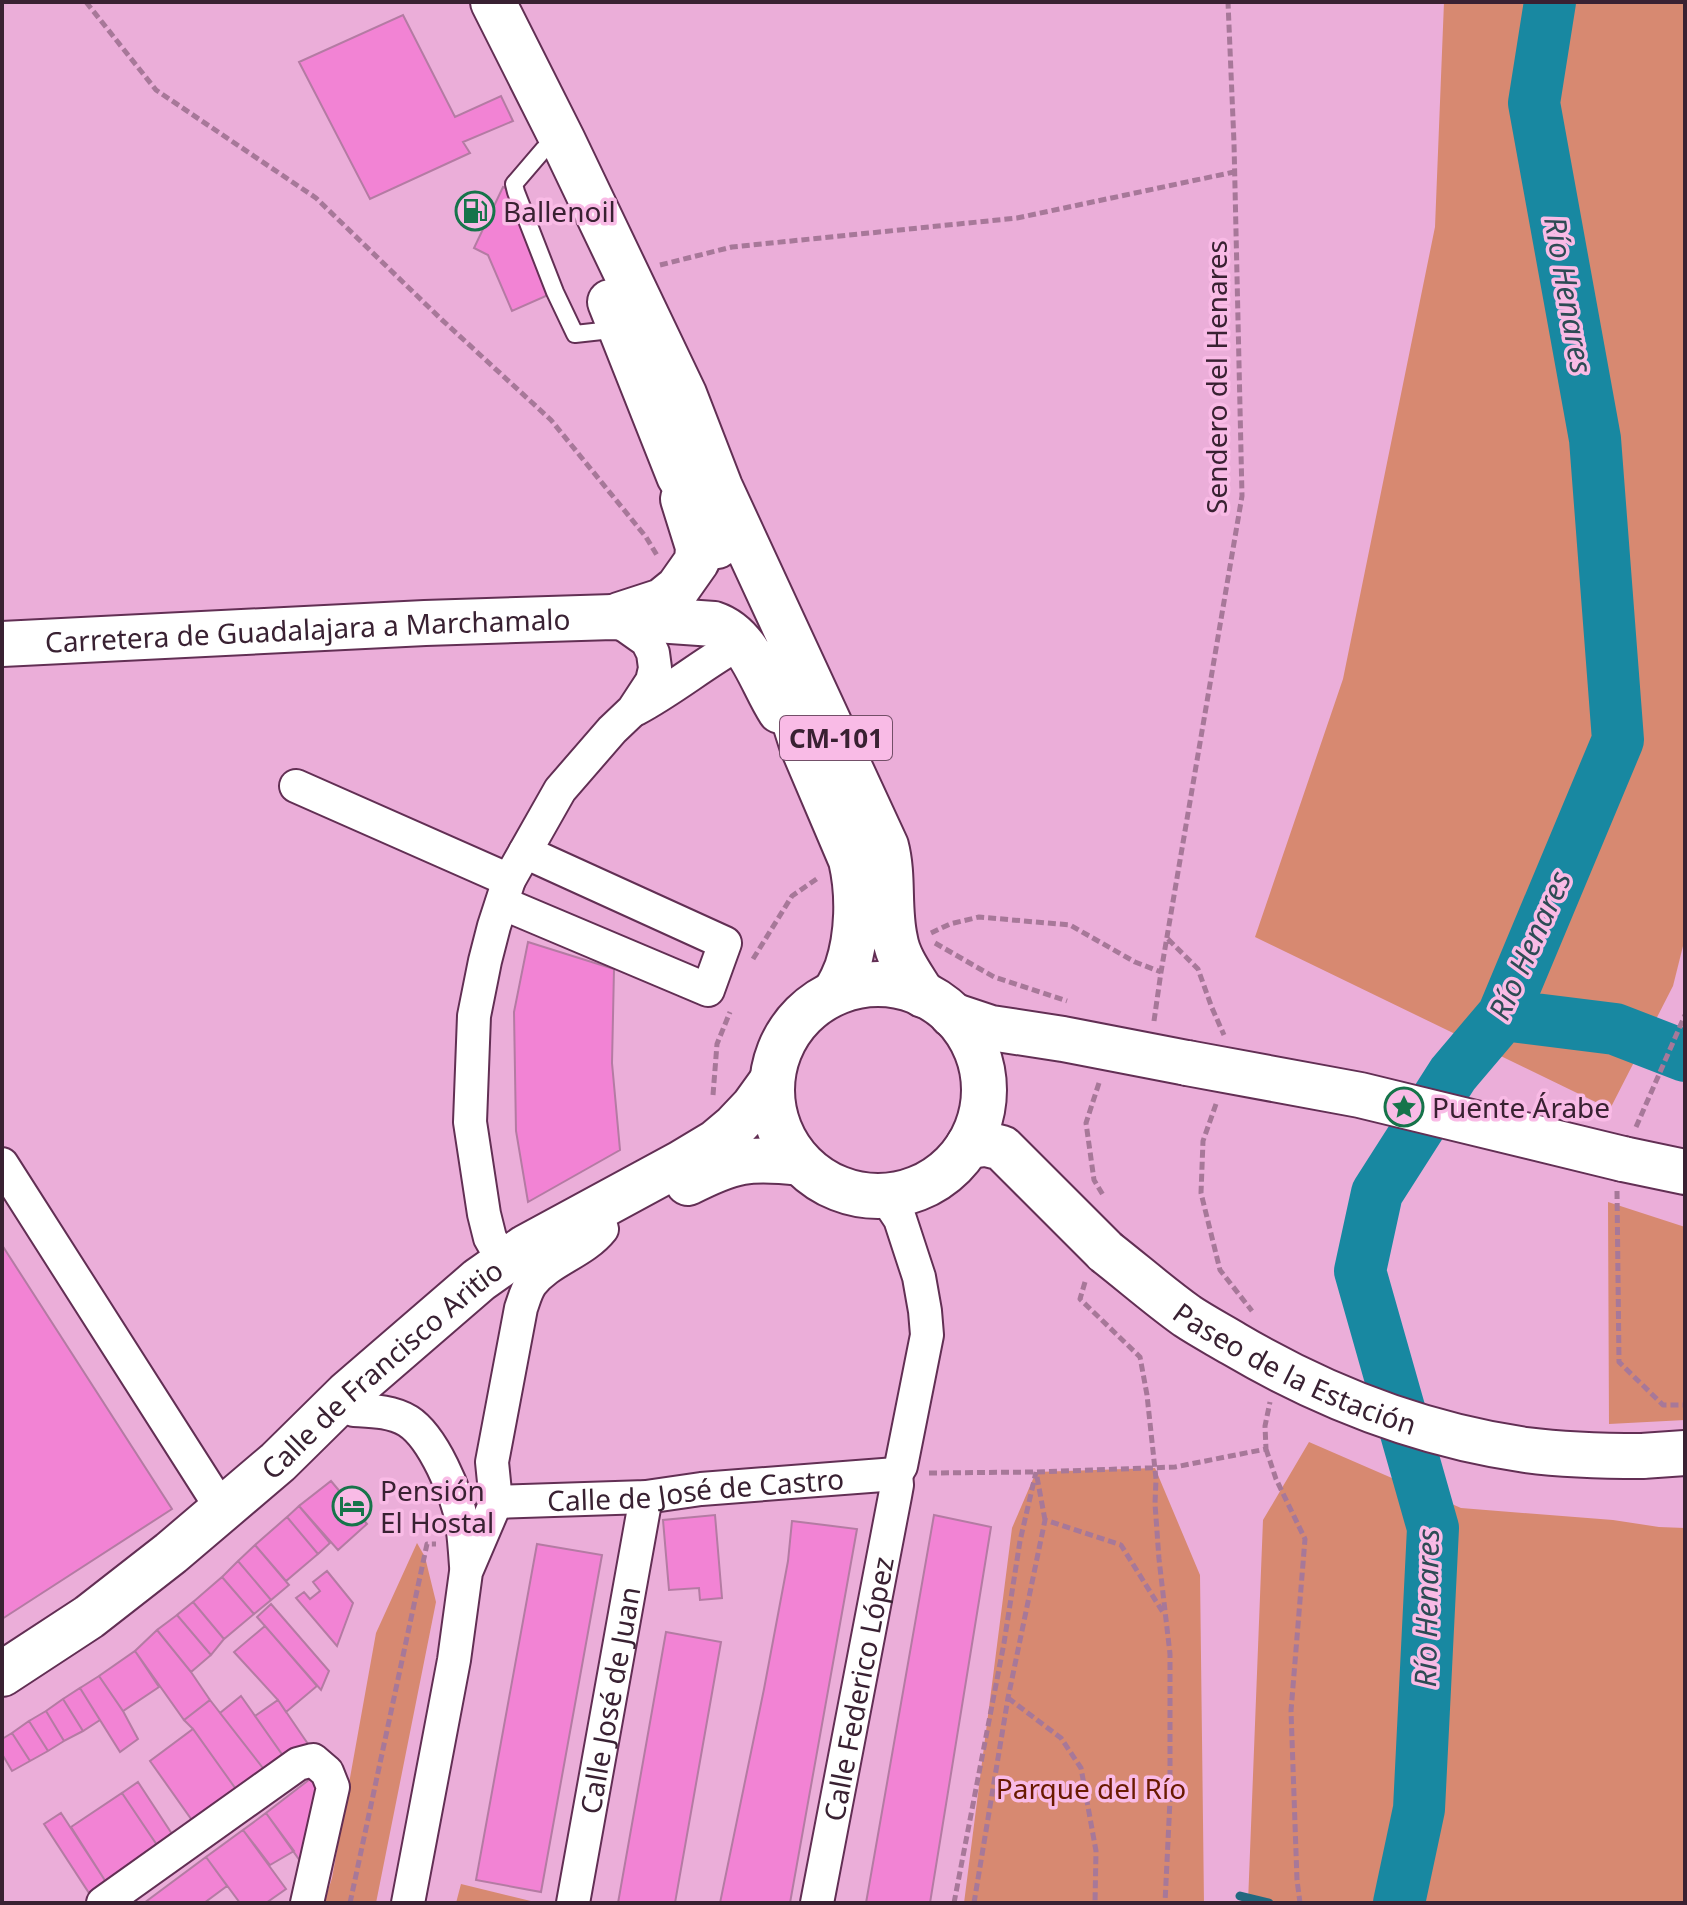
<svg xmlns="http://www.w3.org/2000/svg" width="1687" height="1905" font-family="'Noto Sans',sans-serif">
<rect width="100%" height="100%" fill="#ebaed9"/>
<path fill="#d78971" d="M 1444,2 L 1685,2 L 1685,938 L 1673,986 L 1610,1109 L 1255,937 L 1343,679 L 1435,227 Z
M 1608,1202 L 1685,1227 L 1685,1420 L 1609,1424 Z
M 1309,1442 L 1461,1508 L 1613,1520 L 1659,1527 L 1685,1528 L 1685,1903 L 1248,1903 L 1263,1520 Z
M 1155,1468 L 1200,1575 L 1204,1903 L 964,1903 L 1012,1528 L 1036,1472 Z
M 417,1543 L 425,1557 L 436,1602 L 376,1903 L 324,1903 L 332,1878 L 376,1633 Z
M 461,1884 L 535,1902 L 534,1903 L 456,1903 Z"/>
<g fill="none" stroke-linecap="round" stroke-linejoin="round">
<path stroke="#226980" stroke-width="9" d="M 1240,1896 L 1269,1903"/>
<path stroke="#1888a1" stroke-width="52" d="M 1503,1015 L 1615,1029 L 1685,1056
M 1399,1903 L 1419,1809 L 1433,1528 L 1360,1271 L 1377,1193 L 1453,1074 L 1503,1015 L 1618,740 L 1595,439 L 1534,103 L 1550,2"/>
</g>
<path fill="#f283d4" stroke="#b47ba3" stroke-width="2" d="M 403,15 L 455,117 L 501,96 L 513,121 L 463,142 L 470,153 L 370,199 L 299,62 Z
M 503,187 L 516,192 L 555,292 L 512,311 L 488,255 L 474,248 Z
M 528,942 L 614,969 L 612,1063 L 620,1150 L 528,1202 L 516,1131 L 514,1012 Z
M 2,1245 L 172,1509 L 2,1619 Z
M 331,1481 L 367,1524 L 338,1550 L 299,1506 Z
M 299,1506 L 330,1543 L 318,1554 L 287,1517 Z
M 715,1515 L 722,1598 L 700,1600 L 699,1588 L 669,1590 L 663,1520 Z
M 934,1515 L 991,1527 L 930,1903 L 866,1903 Z
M 287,1517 L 318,1554 L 286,1581 L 255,1545 Z
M 792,1521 L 857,1529 L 790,1903 L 720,1903 L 764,1689 L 788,1561 Z
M 537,1544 L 602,1555 L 541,1892 L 476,1880 Z
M 255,1545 L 289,1585 L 271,1600 L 238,1561 Z
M 238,1561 L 271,1600 L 254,1614 L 222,1577 Z
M 327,1571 L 353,1603 L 337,1646 L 296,1598 L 304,1592 L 310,1599 L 320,1591 L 313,1582 Z
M 222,1577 L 254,1614 L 224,1639 L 193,1602 Z
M 193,1602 L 224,1639 L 211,1655 L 177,1615 Z
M 271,1604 L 329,1671 L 321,1690 L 257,1617 Z
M 177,1615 L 211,1655 L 191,1672 L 157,1630 Z
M 265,1626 L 317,1686 L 286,1712 L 278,1700 L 234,1652 Z
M 157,1630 L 191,1672 L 210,1700 L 184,1720 L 135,1651 Z
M 666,1632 L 721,1642 L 675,1903 L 618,1903 Z
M 135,1651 L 159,1687 L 123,1711 L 99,1676 Z
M 99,1676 L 123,1711 L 138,1739 L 120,1752 L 80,1688 Z
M 80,1688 L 100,1720 L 83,1731 L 63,1699 Z
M 241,1696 L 286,1760 L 266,1772 L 220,1713 Z
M 63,1699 L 83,1731 L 64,1741 L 46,1711 Z
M 210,1700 L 266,1772 L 238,1792 L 193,1729 L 184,1720 Z
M 278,1700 L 308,1744 L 286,1760 L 255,1716 Z
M 46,1711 L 64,1741 L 48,1751 L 29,1721 Z
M 29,1721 L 48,1751 L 30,1761 L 12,1733 Z
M 193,1729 L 238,1792 L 194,1823 L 150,1761 Z
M 12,1733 L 30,1761 L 12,1771 L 2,1754 L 2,1739 Z
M 310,1779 L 328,1793 L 303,1865 L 266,1813 Z
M 138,1782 L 174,1837 L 159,1848 L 122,1793 Z
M 122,1793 L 159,1848 L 106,1882 L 71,1827 Z
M 61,1813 L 106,1882 L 89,1893 L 44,1824 Z
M 266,1813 L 294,1851 L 270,1865 L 243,1830 Z
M 243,1830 L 286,1889 L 266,1903 L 240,1903 L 206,1857 Z
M 206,1857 L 227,1886 L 204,1903 L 144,1903 Z"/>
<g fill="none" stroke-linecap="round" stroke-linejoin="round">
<defs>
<path id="lane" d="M 562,141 L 544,149 L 514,184 L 516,192 L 555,292 L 575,334 L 620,329"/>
<g id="street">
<path d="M 636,709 C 672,690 704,663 740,643"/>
<path d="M 296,786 L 509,880"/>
<path d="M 502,903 L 708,990 L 725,943 L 525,852"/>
<path d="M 2,1164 L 222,1509"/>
<path d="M 877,1195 L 888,1201 L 900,1219 L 919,1277 L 925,1311 L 927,1335 L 901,1466 L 896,1474"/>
<path d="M 503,1261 L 490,1238 L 484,1214 L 470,1122 L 474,1016 L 485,961 L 494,926 L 509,880 L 560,790 L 612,730 L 633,710 L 652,681 L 655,668 L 653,653 L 647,641 L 613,617"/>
<path d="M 354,1410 C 372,1411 391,1411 408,1421 C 433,1437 457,1493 462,1523 C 464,1537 465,1551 466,1566"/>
<path id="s1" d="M 496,1502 L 646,1497 L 701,1489 L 896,1474"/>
<path d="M 103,1903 L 298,1764 L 313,1760 L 327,1772 L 333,1787 L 307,1903"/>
<path d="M 408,1903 L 454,1660 L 466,1572 L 496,1502 L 492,1462 L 521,1308 C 524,1300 526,1291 531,1284 C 549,1260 583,1253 602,1229"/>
<path id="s2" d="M 573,1903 L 646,1497"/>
<path id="s3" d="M 817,1903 L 895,1496 L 897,1485 L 896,1474"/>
</g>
<g id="secondary">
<path d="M 619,615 L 662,601 L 678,588 L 697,561 L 698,547 L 683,499"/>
<path id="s4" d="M 2,644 L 425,623 L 613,617 L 714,624 C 750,636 761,682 780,711"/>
<circle cx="878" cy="1090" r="106"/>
<path d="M 952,1015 L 991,1028 L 1063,1039 L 1187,1063"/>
<path d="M 968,1146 L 986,1144 L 1002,1148 L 1106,1252"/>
<path d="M 1623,1159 L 1685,1172"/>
<path d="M 688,1183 C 733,1160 749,1157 800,1163"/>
<path d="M 1642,1456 L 1685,1453"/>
<path id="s5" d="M 2,1674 L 89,1617 L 171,1553 L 278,1462 L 347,1394 L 479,1280 L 526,1247 L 681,1163 L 716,1142 L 735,1126 L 753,1107 L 771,1082"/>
</g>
<path id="primary" d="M 493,2 L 563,141 L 684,394 L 720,487 L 886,846 C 894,876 888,908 895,939 C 898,959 913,978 923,995
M 610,302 L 679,476 L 695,502 L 717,546
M 773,663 L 783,685 L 802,745 L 851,860 C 859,894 858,935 847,968 C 844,976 840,984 836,991"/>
</defs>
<use href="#lane" stroke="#622f54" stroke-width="20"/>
<use href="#street" stroke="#622f54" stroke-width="36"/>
<use href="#secondary" stroke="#622f54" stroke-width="48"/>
<use href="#primary" stroke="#622f54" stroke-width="48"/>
<path stroke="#a77899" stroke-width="5" stroke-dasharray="8 4" stroke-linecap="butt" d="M 86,2 L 156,90 L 316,198 L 440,318 L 551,420 L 646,537 L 658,557
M 660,265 L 732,247 L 1017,218 L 1234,172
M 931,933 L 950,924 L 979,917 L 1070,925 L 1135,962 L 1161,972
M 1168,939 L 1198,969 L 1212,1008 L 1224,1035
M 935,943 L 994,977 L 1067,1001
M 753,959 L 792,896 L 818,878
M 1154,1021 L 1161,972 L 1242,496 L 1234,143 L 1228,2
M 1099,1083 L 1086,1123 L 1094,1180 L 1103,1195
M 713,1095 L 717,1044 L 730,1012
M 1216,1104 L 1203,1141 L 1201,1193 L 1220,1270 L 1252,1311
M 1636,1127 L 1685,1015
M 1617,1191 L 1619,1362 L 1663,1405 L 1685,1405
M 1085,1282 L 1080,1299 L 1140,1357 L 1147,1395 L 1156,1479 L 1155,1504 L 1159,1559 L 1170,1654 L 1170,1800 L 1165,1903
M 1266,1449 L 1276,1479 L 1305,1539 L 1291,1711 L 1297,1880 L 1300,1903
M 929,1473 L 1036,1472 L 1175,1467 L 1266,1449 L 1265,1426 L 1270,1402
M 1037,1477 L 1045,1520
M 1008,1698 L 1061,1738 L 1081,1768 L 1096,1851 L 1095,1903
M 350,1903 L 427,1544 L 436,1544
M 954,1903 L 1004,1643 L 1020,1541 L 1036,1472
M 974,1903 L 1008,1698 L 1045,1520 L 1121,1545 L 1164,1614"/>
<use href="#lane" stroke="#fff" stroke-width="16"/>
<use href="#street" stroke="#fff" stroke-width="32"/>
<use href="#secondary" stroke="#fff" stroke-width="44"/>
<use href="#primary" stroke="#fff" stroke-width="44"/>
<defs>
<g id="secondary-bridge">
<path d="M 1187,1063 L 1360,1095 L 1623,1159"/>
<path id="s6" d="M 1106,1252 C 1133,1273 1159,1296 1187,1316 C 1202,1326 1219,1335 1234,1344 C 1324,1397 1423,1435 1526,1450 C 1564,1455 1603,1456 1642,1456"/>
</g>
</defs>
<use href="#secondary-bridge" stroke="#622f54" stroke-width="48" stroke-linecap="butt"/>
<use href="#secondary-bridge" stroke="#fff" stroke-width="44"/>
</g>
<defs>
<symbol id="fuel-ring" viewBox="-11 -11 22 22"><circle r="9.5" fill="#f9bbe6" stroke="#16744a" stroke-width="1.5"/><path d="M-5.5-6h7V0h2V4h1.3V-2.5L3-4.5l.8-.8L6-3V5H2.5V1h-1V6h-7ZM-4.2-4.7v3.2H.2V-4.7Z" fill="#16744a"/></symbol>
<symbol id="sight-ring" viewBox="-11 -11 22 22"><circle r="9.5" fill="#f9bbe6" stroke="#16744a" stroke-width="1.5"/><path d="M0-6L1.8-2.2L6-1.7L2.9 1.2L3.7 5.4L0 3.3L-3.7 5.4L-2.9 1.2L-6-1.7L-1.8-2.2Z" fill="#16744a"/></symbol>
<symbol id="hotel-ring" viewBox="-11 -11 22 22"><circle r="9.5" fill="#f9bbe6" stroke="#16744a" stroke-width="1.5"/><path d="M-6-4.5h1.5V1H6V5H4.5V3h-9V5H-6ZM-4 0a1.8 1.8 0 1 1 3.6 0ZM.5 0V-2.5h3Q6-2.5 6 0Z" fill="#16744a"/></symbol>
</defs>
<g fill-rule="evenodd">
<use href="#fuel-ring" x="453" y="189" width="44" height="44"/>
<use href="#sight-ring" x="1382" y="1085" width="44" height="44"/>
<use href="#hotel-ring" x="330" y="1484" width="44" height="44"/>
</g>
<g text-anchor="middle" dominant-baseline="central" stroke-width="7" stroke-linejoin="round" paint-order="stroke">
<rect fill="#f9bbe6" stroke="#734f68" stroke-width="2" x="780" y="716" width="112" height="44" rx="6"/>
<g font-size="26" font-weight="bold" fill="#392132">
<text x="836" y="738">CM-101</text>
</g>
<g font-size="28" fill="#392132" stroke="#f9bbe6" text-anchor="start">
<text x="503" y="211">Ballenoil</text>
<text x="1432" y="1107">Puente Árabe</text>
<text x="380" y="1490">Pensión<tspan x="380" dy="32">El Hostal</tspan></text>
</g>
<g font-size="28" fill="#392132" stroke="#f9bbe6">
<text transform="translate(1216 377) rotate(-90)">Sendero del Henares</text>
<text stroke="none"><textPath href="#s4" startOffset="306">Carretera de Guadalajara a Marchamalo</textPath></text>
<text stroke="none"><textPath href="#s6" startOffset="224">Paseo de la Estación</textPath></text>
<text stroke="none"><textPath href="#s5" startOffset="488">Calle de Francisco Aritio</textPath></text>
<text stroke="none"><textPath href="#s1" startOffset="200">Calle de José de Castro</textPath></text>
<text stroke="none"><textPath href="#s3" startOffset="218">Calle Federico López</textPath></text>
<text stroke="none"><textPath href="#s2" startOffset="206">Calle José de Juan</textPath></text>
</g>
<g font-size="28" fill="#691a00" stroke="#f9bbe6">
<text x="1091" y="1788">Parque del Río</text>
</g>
<g font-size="30" font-style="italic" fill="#2d4b54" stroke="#f9bbe6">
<text transform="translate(1569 295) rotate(80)">Río Henares</text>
<text transform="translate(1529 945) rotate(-66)">Río Henares</text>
<text transform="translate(1426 1608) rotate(-89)">Río Henares</text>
</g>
</g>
<rect width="1687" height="1905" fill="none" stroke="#392132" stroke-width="8"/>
</svg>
